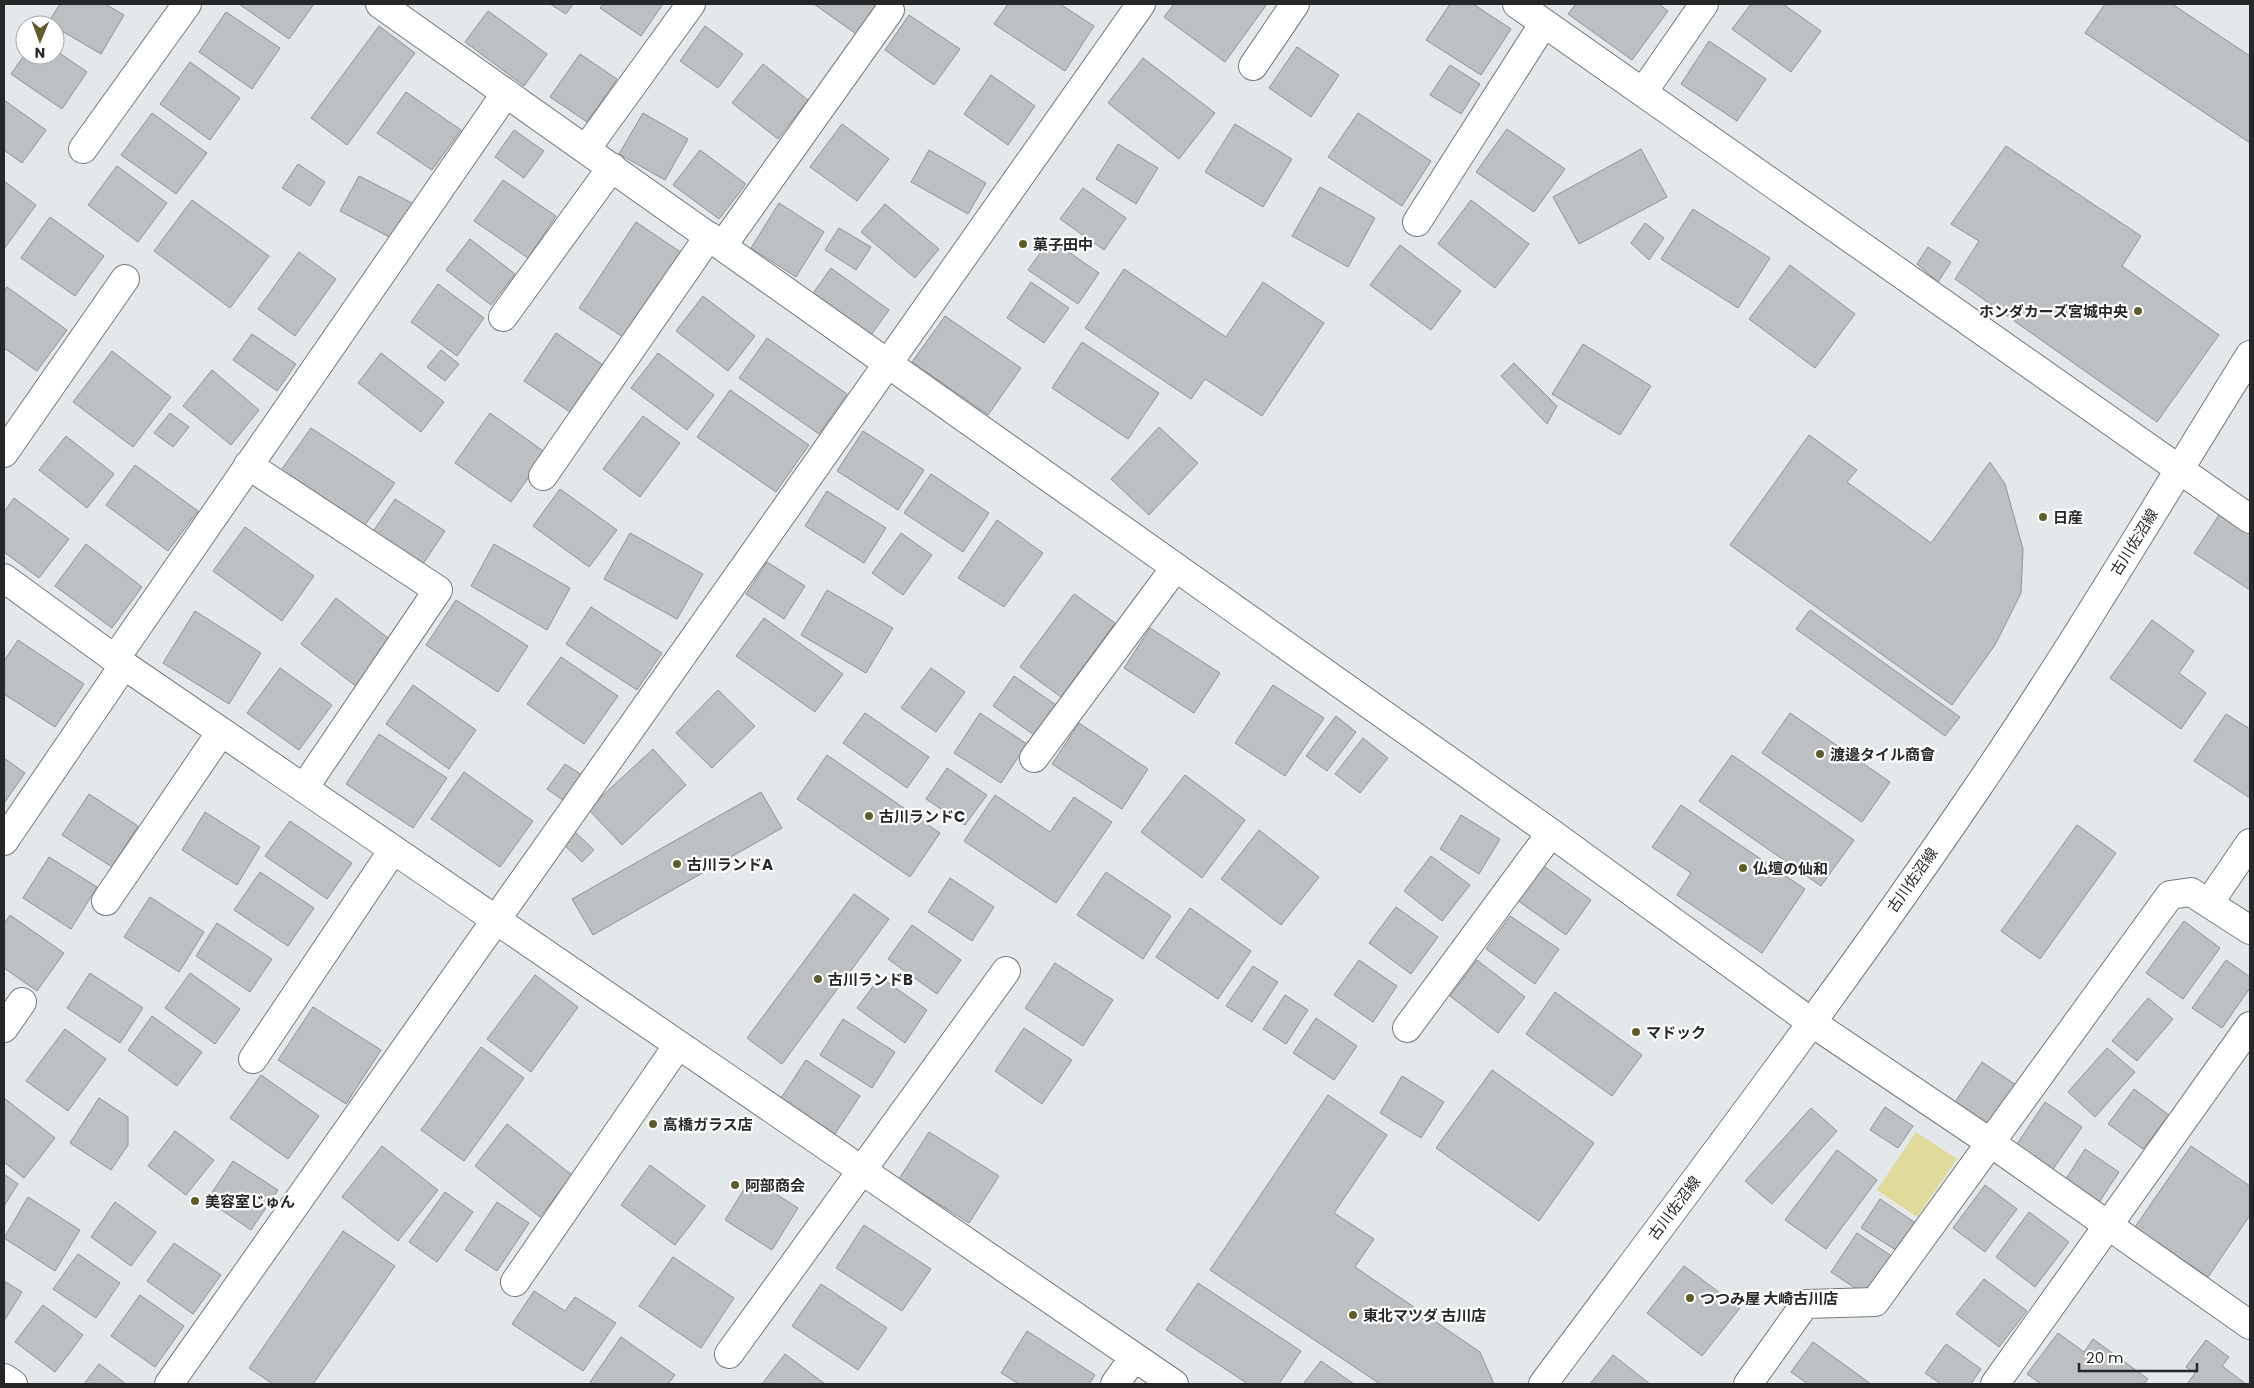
<svg xmlns="http://www.w3.org/2000/svg" width="2254" height="1388" font-family="Poppins,'Noto Sans JP',sans-serif">
<rect width="100%" height="100%" fill="#e3e8eb"/>
<path fill="#e0db9a" d="M 1916,1132 L 1957,1159 L 1917,1217 L 1877,1190 Z"/>
<path fill="#bcc0c3" stroke="#909497" d="M 60,4 L 105,4 L 124,15 L 101,54 L 55,27 L 55,25 L 48,23 Z
M 239,4 L 314,4 L 289,39 Z
M 550,4 L 573,4 L 566,14 Z
M 603,4 L 663,4 L 641,36 L 600,8 Z
M 814,4 L 878,4 L 856,34 Z
M 1008,4 L 1060,4 L 1094,26 L 1065,71 L 994,24 Z
M 1174,4 L 1267,4 L 1225,62 L 1164,17 Z
M 1450,4 L 1473,4 L 1511,29 L 1481,75 L 1426,40 Z
M 1576,4 L 1659,4 L 1668,11 L 1632,60 L 1568,14 Z
M 1751,4 L 1783,4 L 1821,31 L 1791,72 L 1732,29 Z
M 2105,4 L 2172,4 L 2250,56 L 2250,143 L 2085,33 Z
M 488,11 L 547,54 L 524,86 L 465,42 Z
M 226,12 L 280,48 L 252,89 L 199,52 Z
M 909,15 L 960,49 L 934,85 L 885,50 Z
M 379,26 L 415,53 L 347,145 L 311,118 Z
M 705,26 L 743,54 L 718,88 L 680,61 Z
M 1709,41 L 1766,79 L 1737,121 L 1681,84 Z
M 1297,47 L 1339,75 L 1311,117 L 1269,88 Z
M 55,50 L 87,72 L 62,109 L 11,74 L 25,54 L 55,55 Z
M 580,54 L 617,79 L 587,122 L 550,97 Z
M 1143,58 L 1215,113 L 1179,159 L 1108,103 Z
M 190,62 L 240,98 L 210,140 L 160,104 Z
M 763,64 L 808,100 L 778,139 L 732,103 Z
M 1450,65 L 1480,84 L 1461,114 L 1430,95 Z
M 991,75 L 1035,106 L 1008,145 L 964,114 Z
M 406,92 L 461,130 L 432,170 L 377,133 Z
M 4,100 L 46,130 L 22,163 L 4,150 Z
M 152,113 L 207,153 L 176,194 L 121,155 Z
M 643,113 L 688,139 L 665,180 L 619,154 Z
M 1358,113 L 1431,161 L 1402,206 L 1328,157 Z
M 842,124 L 889,159 L 857,201 L 810,167 Z
M 1235,124 L 1292,159 L 1263,207 L 1205,172 Z
M 1507,129 L 1565,169 L 1534,212 L 1476,172 Z
M 514,130 L 544,151 L 524,178 L 495,157 Z
M 1118,144 L 1158,168 L 1136,204 L 1096,179 Z
M 2006,146 L 2141,236 L 2122,266 L 2219,335 L 2157,422 L 1955,279 L 1979,241 L 1951,224 Z
M 1641,149 L 1667,197 L 1579,244 L 1553,197 Z
M 700,150 L 746,184 L 719,219 L 673,185 Z
M 929,150 L 986,183 L 968,214 L 911,182 Z
M 298,164 L 325,182 L 310,206 L 282,188 Z
M 117,166 L 167,203 L 138,242 L 88,205 Z
M 359,176 L 414,204 L 395,240 L 340,211 Z
M 503,180 L 556,216 L 528,258 L 474,221 Z
M 4,181 L 36,205 L 4,249 Z
M 1320,187 L 1375,218 L 1348,267 L 1292,236 Z
M 1083,188 L 1126,218 L 1104,250 L 1060,219 Z
M 192,200 L 269,256 L 230,308 L 154,251 Z
M 1471,200 L 1529,244 L 1495,288 L 1438,244 Z
M 779,203 L 824,232 L 796,277 L 751,248 Z
M 885,204 L 939,249 L 915,278 L 861,232 Z
M 1693,209 L 1770,258 L 1738,308 L 1661,259 Z
M 50,217 L 104,256 L 75,296 L 21,258 Z
M 636,222 L 682,253 L 626,339 L 579,308 Z
M 1645,223 L 1664,238 L 1649,260 L 1631,243 Z
M 839,228 L 871,247 L 856,270 L 825,250 Z
M 470,239 L 515,274 L 491,305 L 446,270 Z
M 1050,239 L 1099,273 L 1078,304 L 1028,270 Z
M 1400,245 L 1461,291 L 1431,330 L 1370,285 Z
M 1928,247 L 1951,262 L 1938,282 L 1917,264 Z
M 299,252 L 336,279 L 295,336 L 258,309 Z
M 1790,265 L 1855,314 L 1815,368 L 1749,319 Z
M 831,268 L 889,310 L 869,338 L 811,296 Z
M 1124,269 L 1226,337 L 1263,282 L 1324,323 L 1262,416 L 1205,379 L 1191,399 L 1085,328 Z
M 1031,282 L 1069,308 L 1044,343 L 1007,318 Z
M 438,284 L 484,318 L 457,356 L 411,322 Z
M 7,287 L 67,330 L 37,371 L 4,348 L 4,291 Z
M 703,296 L 755,336 L 728,371 L 676,331 Z
M 945,316 L 1021,368 L 988,415 L 912,362 Z
M 556,333 L 603,365 L 570,412 L 524,381 Z
M 252,334 L 296,364 L 277,391 L 233,360 Z
M 767,338 L 847,394 L 819,434 L 739,378 Z
M 1082,342 L 1159,393 L 1128,439 L 1052,388 Z
M 1583,344 L 1651,386 L 1620,435 L 1552,394 Z
M 441,350 L 459,364 L 445,381 L 427,367 Z
M 112,351 L 171,397 L 133,447 L 73,402 Z
M 381,353 L 444,402 L 421,432 L 358,383 Z
M 658,353 L 714,395 L 687,430 L 631,388 Z
M 1514,363 L 1557,406 L 1547,424 L 1501,376 Z
M 212,370 L 259,410 L 231,445 L 183,406 Z
M 730,390 L 809,445 L 776,492 L 697,437 Z
M 170,413 L 189,427 L 173,447 L 154,433 Z
M 490,413 L 546,453 L 511,502 L 455,463 Z
M 643,416 L 680,443 L 640,497 L 603,469 Z
M 1159,427 L 1198,463 L 1149,515 L 1111,479 Z
M 311,428 L 395,483 L 362,529 L 279,473 Z
M 863,431 L 924,470 L 898,510 L 837,471 Z
M 1809,435 L 1857,470 L 1847,482 L 1931,543 L 1990,462 L 2005,484 L 2023,549 L 2021,593 L 1995,645 L 1952,705 L 1730,545 Z
M 66,436 L 114,474 L 87,508 L 39,470 Z
M 135,465 L 198,511 L 168,551 L 106,505 Z
M 931,474 L 989,513 L 963,552 L 904,513 Z
M 560,489 L 617,530 L 589,567 L 533,526 Z
M 827,491 L 886,528 L 864,563 L 805,526 Z
M 14,498 L 69,539 L 39,578 L 4,552 L 4,512 Z
M 395,499 L 445,531 L 421,567 L 372,533 Z
M 2221,512 L 2250,530 L 2250,590 L 2194,553 Z
M 997,520 L 1043,553 L 1004,607 L 958,578 Z
M 245,527 L 314,576 L 282,621 L 213,571 Z
M 630,533 L 703,574 L 677,619 L 604,579 Z
M 901,533 L 932,555 L 903,595 L 872,573 Z
M 86,544 L 142,587 L 112,628 L 55,586 Z
M 494,544 L 570,588 L 547,630 L 471,586 Z
M 767,562 L 805,586 L 784,619 L 746,594 Z
M 827,590 L 893,628 L 866,673 L 801,635 Z
M 1074,594 L 1115,623 L 1061,697 L 1020,667 Z
M 336,598 L 392,641 L 357,687 L 301,644 Z
M 456,600 L 528,646 L 498,692 L 426,645 Z
M 591,607 L 662,653 L 637,690 L 566,644 Z
M 1810,610 L 1960,717 L 1945,736 L 1796,629 Z
M 195,611 L 261,653 L 229,704 L 163,663 Z
M 764,618 L 843,674 L 815,712 L 736,656 Z
M 2152,620 L 2194,651 L 2179,673 L 2206,693 L 2181,729 L 2110,678 Z
M 1150,628 L 1220,673 L 1194,713 L 1124,668 Z
M 18,640 L 84,684 L 55,727 L 4,694 L 4,661 Z
M 561,657 L 618,696 L 584,744 L 527,704 Z
M 280,668 L 332,705 L 299,750 L 247,713 Z
M 931,668 L 965,692 L 936,732 L 901,708 Z
M 1014,676 L 1059,707 L 1037,737 L 993,706 Z
M 413,685 L 476,730 L 449,769 L 386,724 Z
M 1273,685 L 1324,718 L 1285,776 L 1235,743 Z
M 718,690 L 755,726 L 712,768 L 676,733 Z
M 865,713 L 929,757 L 907,788 L 843,743 Z
M 980,713 L 1027,744 L 1001,783 L 954,753 Z
M 1790,713 L 1890,782 L 1862,822 L 1762,753 Z
M 2226,714 L 2250,729 L 2250,798 L 2194,761 Z
M 1336,716 L 1356,732 L 1327,771 L 1306,756 Z
M 1079,723 L 1148,769 L 1122,809 L 1052,764 Z
M 379,734 L 447,778 L 413,828 L 346,784 Z
M 1363,738 L 1388,758 L 1360,793 L 1335,774 Z
M 653,749 L 686,785 L 622,845 L 588,809 Z
M 827,755 L 940,833 L 910,877 L 797,799 Z
M 1732,755 L 1854,840 L 1821,886 L 1699,801 Z
M 4,758 L 25,773 L 4,803 Z
M 565,764 L 582,775 L 564,801 L 547,789 Z
M 947,768 L 987,795 L 965,825 L 926,799 Z
M 464,772 L 533,821 L 500,867 L 431,819 Z
M 1185,775 L 1245,820 L 1202,878 L 1141,832 Z
M 761,792 L 782,828 L 593,935 L 572,899 Z
M 89,794 L 138,826 L 112,867 L 62,835 Z
M 995,795 L 1050,832 L 1074,797 L 1112,822 L 1056,903 L 964,841 Z
M 1681,805 L 1805,889 L 1762,953 L 1677,895 L 1691,873 L 1652,847 Z
M 205,812 L 260,847 L 237,885 L 182,850 Z
M 1461,815 L 1500,839 L 1479,874 L 1440,849 Z
M 290,821 L 352,863 L 327,899 L 265,856 Z
M 2077,825 L 2116,853 L 2040,959 L 2001,931 Z
M 573,830 L 594,850 L 582,862 L 561,842 Z
M 1259,830 L 1319,877 L 1281,925 L 1221,879 Z
M 1431,856 L 1470,885 L 1442,921 L 1404,891 Z
M 49,857 L 97,887 L 71,929 L 23,898 Z
M 1542,865 L 1591,900 L 1566,935 L 1517,900 Z
M 260,872 L 314,908 L 288,946 L 234,910 Z
M 1106,872 L 1171,916 L 1143,959 L 1077,915 Z
M 950,878 L 994,907 L 972,941 L 928,912 Z
M 854,894 L 889,919 L 782,1064 L 747,1038 Z
M 150,897 L 204,932 L 179,972 L 124,937 Z
M 1396,907 L 1438,937 L 1411,974 L 1369,943 Z
M 1190,908 L 1251,951 L 1218,999 L 1156,957 Z
M 10,915 L 64,953 L 37,991 L 4,968 L 4,924 Z
M 1510,916 L 1559,949 L 1535,984 L 1486,949 Z
M 2184,921 L 2220,948 L 2183,999 L 2146,973 Z
M 217,923 L 272,959 L 250,992 L 196,956 Z
M 912,925 L 961,960 L 937,994 L 888,959 Z
M 1359,960 L 1397,986 L 1373,1022 L 1334,995 Z
M 1477,960 L 1525,997 L 1498,1033 L 1450,996 Z
M 2226,960 L 2250,977 L 2250,988 L 2222,1028 L 2192,1008 Z
M 1055,963 L 1113,1000 L 1083,1046 L 1025,1008 Z
M 1253,966 L 1278,982 L 1252,1022 L 1226,1006 Z
M 90,973 L 143,1008 L 120,1043 L 67,1008 Z
M 190,973 L 240,1009 L 215,1044 L 165,1008 Z
M 535,975 L 578,1007 L 531,1072 L 487,1039 Z
M 880,977 L 927,1010 L 905,1043 L 857,1008 Z
M 1555,992 L 1642,1055 L 1612,1096 L 1526,1034 Z
M 1285,995 L 1308,1010 L 1286,1044 L 1263,1029 Z
M 2148,998 L 2173,1019 L 2137,1061 L 2112,1041 Z
M 313,1007 L 381,1050 L 346,1104 L 278,1060 Z
M 152,1016 L 202,1052 L 177,1086 L 128,1050 Z
M 1316,1018 L 1357,1046 L 1334,1080 L 1293,1053 Z
M 843,1019 L 895,1052 L 872,1088 L 820,1055 Z
M 1024,1028 L 1072,1060 L 1042,1104 L 995,1071 Z
M 65,1029 L 106,1059 L 68,1111 L 26,1081 Z
M 481,1047 L 524,1078 L 464,1161 L 421,1130 Z
M 2107,1048 L 2135,1072 L 2095,1117 L 2068,1092 Z
M 806,1060 L 860,1096 L 835,1134 L 781,1098 Z
M 1982,1062 L 2016,1085 L 1989,1125 L 1955,1102 Z
M 1492,1070 L 1594,1143 L 1539,1221 L 1436,1148 Z
M 261,1075 L 319,1116 L 288,1159 L 230,1118 Z
M 1402,1076 L 1444,1102 L 1421,1138 L 1380,1113 Z
M 2134,1089 L 2169,1115 L 2143,1149 L 2108,1124 Z
M 1328,1095 L 1387,1135 L 1334,1213 L 1374,1239 L 1355,1267 L 1480,1352 L 1494,1384 L 1380,1384 L 1210,1270 Z
M 4,1098 L 55,1138 L 24,1178 L 4,1162 Z
M 99,1098 L 128,1117 L 128,1145 L 111,1170 L 70,1143 Z
M 2045,1102 L 2082,1127 L 2051,1172 L 2015,1147 Z
M 1885,1107 L 1913,1126 L 1898,1148 L 1870,1130 Z
M 1811,1108 L 1837,1131 L 1772,1204 L 1745,1181 Z
M 507,1124 L 572,1175 L 540,1217 L 475,1166 Z
M 175,1131 L 214,1160 L 186,1195 L 148,1166 Z
M 929,1132 L 999,1176 L 969,1223 L 899,1179 Z
M 382,1146 L 438,1190 L 398,1241 L 342,1197 Z
M 2191,1146 L 2250,1186 L 2250,1215 L 2208,1277 L 2135,1227 Z
M 2085,1149 L 2119,1172 L 2098,1204 L 2064,1182 Z
M 1837,1150 L 1877,1180 L 1826,1249 L 1785,1220 Z
M 233,1161 L 278,1190 L 251,1230 L 207,1200 Z
M 650,1165 L 705,1206 L 675,1245 L 621,1205 Z
M 4,1174 L 18,1184 L 4,1206 Z
M 751,1178 L 798,1208 L 772,1250 L 725,1220 Z
M 1985,1185 L 2017,1209 L 1985,1252 L 1953,1228 Z
M 445,1192 L 473,1212 L 437,1262 L 409,1242 Z
M 28,1197 L 80,1230 L 55,1271 L 4,1238 Z
M 1880,1199 L 1917,1224 L 1899,1252 L 1861,1228 Z
M 115,1202 L 156,1232 L 131,1266 L 91,1237 Z
M 497,1202 L 529,1223 L 497,1271 L 465,1250 Z
M 2029,1212 L 2069,1242 L 2035,1287 L 1996,1257 Z
M 864,1225 L 931,1269 L 902,1311 L 836,1268 Z
M 343,1231 L 395,1266 L 313,1384 L 273,1384 L 249,1368 Z
M 1857,1233 L 1893,1257 L 1867,1296 L 1831,1272 Z
M 174,1243 L 221,1275 L 193,1314 L 147,1281 Z
M 78,1254 L 120,1283 L 96,1318 L 53,1289 Z
M 673,1257 L 734,1298 L 701,1348 L 639,1306 Z
M 1684,1266 L 1740,1308 L 1702,1356 L 1647,1313 Z
M 1984,1279 L 2027,1311 L 1999,1347 L 1956,1314 Z
M 4,1281 L 22,1292 L 4,1321 Z
M 1198,1283 L 1301,1351 L 1279,1384 L 1248,1384 L 1166,1330 Z
M 821,1284 L 887,1328 L 858,1370 L 792,1326 Z
M 534,1291 L 565,1311 L 575,1297 L 616,1323 L 583,1371 L 512,1324 Z
M 140,1295 L 184,1326 L 155,1367 L 111,1336 Z
M 43,1305 L 83,1335 L 55,1372 L 15,1342 Z
M 1027,1331 L 1095,1375 L 1089,1384 L 1019,1384 L 1001,1373 Z
M 2058,1333 L 2084,1352 L 2093,1339 L 2148,1379 L 2144,1384 L 2041,1384 L 2027,1374 Z
M 621,1337 L 675,1375 L 668,1384 L 593,1384 L 590,1382 Z
M 2206,1340 L 2229,1357 L 2222,1366 L 2246,1384 L 2187,1384 L 2195,1373 L 2186,1367 Z
M 1813,1342 L 1871,1384 L 1808,1384 L 1791,1372 Z
M 1946,1344 L 1981,1369 L 1971,1384 L 1941,1384 L 1925,1373 Z
M 785,1354 L 825,1384 L 762,1384 Z
M 1613,1355 L 1650,1384 L 1590,1384 Z
M 1321,1361 L 1354,1384 L 1303,1384 Z
M 99,1364 L 126,1384 L 84,1384 Z"/>
<g fill="none" stroke-linecap="round" stroke-linejoin="round">
<defs>
<path id="street" d="M 380,4 L 1551,833 L 1811,1022 L 1991,1143 L 2250,1325
M 1517,4 L 2250,519
M 1253,66 L 1295,4
M 1643,92 L 1704,4
M 83,149 L 187,4
M 586,149 L 691,4
M 1417,222 L 1544,23
M 723,245 L 890,10
M 503,317 L 612,167
M 4,453 L 125,279
M 248,465 L 438,590 L 304,788
M 543,476 L 709,236
M 4,578 L 115,659 L 1174,1384
M 115,659 L 506,93
M 1034,758 L 1175,568
M 4,841 L 124,665
M 106,901 L 221,732
M 2209,903 L 2250,843
M 4,1028 L 22,1002
M 1407,1028 L 1551,833
M 253,1059 L 393,850
M 515,1282 L 678,1045
M 729,1354 L 1006,971
M 4,1378 L 13,1384
M 169,1384 L 1141,4
M 1115,1384 L 1134,1357
M 1748,1384 L 1805,1304 L 1875,1302 L 2170,895 L 2191,892 L 2250,930
M 1995,1384 L 2250,1026"/>
<path id="primary" d="M 1543,1384 C 1689,1188 1838,993 1975,791 C 2072,649 2159,501 2250,355"/>
</defs>
<use href="#street" stroke="#767a7d" stroke-width="30"/>
<use href="#primary" stroke="#767a7d" stroke-width="30"/>
<use href="#street" stroke="#fff" stroke-width="28"/>
<use href="#primary" stroke="#fff" stroke-width="28"/>
</g>
<g fill="#605c29" stroke="#fff" stroke-width="2">
<circle cx="1023" cy="244" r="5"/>
<circle cx="2138" cy="311" r="5"/>
<circle cx="2043" cy="517" r="5"/>
<circle cx="1820" cy="754" r="5"/>
<circle cx="869" cy="816" r="5"/>
<circle cx="677" cy="864" r="5"/>
<circle cx="1743" cy="868" r="5"/>
<circle cx="818" cy="979" r="5"/>
<circle cx="1636" cy="1032" r="5"/>
<circle cx="653" cy="1124" r="5"/>
<circle cx="735" cy="1185" r="5"/>
<circle cx="195" cy="1201" r="5"/>
<circle cx="1690" cy="1298" r="5"/>
<circle cx="1353" cy="1315" r="5"/>
</g>
<g text-anchor="middle" dominant-baseline="central" stroke-width="4.5" stroke-linejoin="round" paint-order="stroke">
<g font-size="15" font-weight="bold" fill="#262728" stroke="#fff" text-anchor="start">
<text x="1033" y="244">菓子田中</text>
<text x="2128" y="311" text-anchor="end">ホンダカーズ宮城中央</text>
<text x="2053" y="517">日産</text>
<text x="1830" y="754">渡邊タイル商會</text>
<text x="879" y="816">古川ランドC</text>
<text x="687" y="864">古川ランドA</text>
<text x="1753" y="868">仏壇の仙和</text>
<text x="828" y="979">古川ランドB</text>
<text x="1646" y="1032">マドック</text>
<text x="663" y="1124">高橋ガラス店</text>
<text x="745" y="1185">阿部商会</text>
<text x="205" y="1201">美容室じゅん</text>
<text x="1700" y="1298">つつみ屋 大崎古川店</text>
<text x="1363" y="1315">東北マツダ 古川店</text>
</g>
<g font-size="15" fill="#262728" stroke="#fff">
<text transform="translate(2134 542) rotate(-58)">古川佐沼線</text>
<text transform="translate(1912 880) rotate(-55)">古川佐沼線</text>
<text transform="translate(1674 1208) rotate(-53)">古川佐沼線</text>
</g>
</g>
<rect width="2254" height="1388" fill="none" stroke="#262728" stroke-width="10"/>
<g transform="translate(40 40) rotate(181)"><circle r="24" fill="#ffffff" stroke="#a8a9a9"/>
<path d="M0-4L9 19L0 12L-9 19Z" fill="#605c29"/>
<text y="-8" font-size="14" font-weight="bold" text-anchor="middle" fill="#262728">N</text>
</g>
<path d="M2079 1363v8h118v-8" fill="none" stroke="#262728" stroke-width="2.5"/>
<text x="2086" y="1363" font-size="15" fill="#262728" stroke="#ffffff" stroke-width="4" paint-order="stroke">20 m</text>
</svg>
